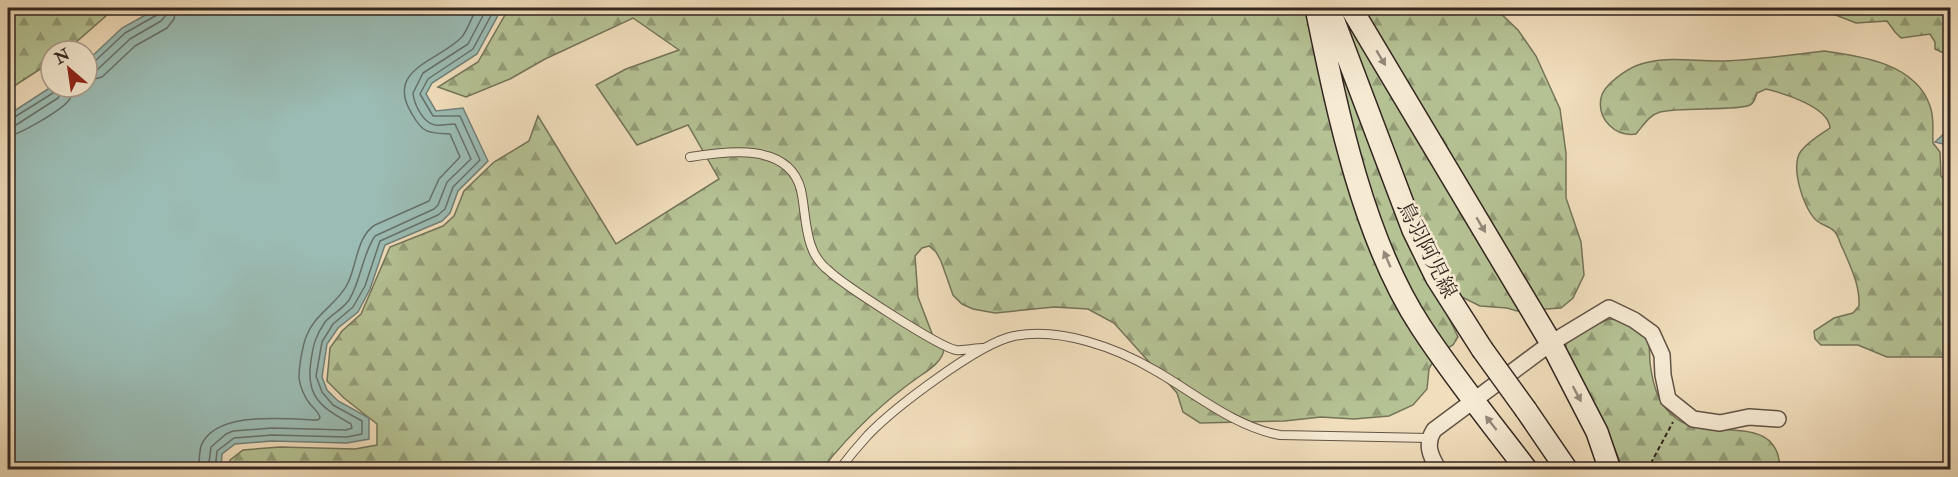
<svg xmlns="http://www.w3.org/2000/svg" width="1958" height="477" font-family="'IM FELL Double Pica','Noto Serif JP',serif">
<defs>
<pattern id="forest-firs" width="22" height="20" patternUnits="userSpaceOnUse" patternTransform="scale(1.5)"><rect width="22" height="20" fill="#b5c294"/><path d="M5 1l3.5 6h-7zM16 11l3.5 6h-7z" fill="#949d78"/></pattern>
</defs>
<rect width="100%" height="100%" fill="#f1debc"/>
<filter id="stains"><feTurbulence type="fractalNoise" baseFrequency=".00333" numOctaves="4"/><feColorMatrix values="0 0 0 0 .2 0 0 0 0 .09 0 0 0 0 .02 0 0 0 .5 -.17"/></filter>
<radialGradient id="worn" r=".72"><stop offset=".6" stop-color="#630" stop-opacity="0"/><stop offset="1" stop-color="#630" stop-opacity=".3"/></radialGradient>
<path fill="url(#forest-firs)" stroke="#74745a" stroke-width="1.5" d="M 8,8 L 115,8 L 66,51 L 51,51 L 51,62 L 8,90 Z
M 509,8 L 1495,8 L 1518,30 L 1536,56 L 1560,109 L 1566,153 L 1566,198 L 1581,242 L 1584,275 L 1573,298 L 1561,308 L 1517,311 L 1507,308 L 1480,306 L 1462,297 L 1453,299 L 1447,306 L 1448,316 L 1458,337 L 1453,345 L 1437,354 L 1429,369 L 1427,389 L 1413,405 L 1389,416 L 1354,419 L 1321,417 L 1284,421 L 1200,423 L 1183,412 L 1177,393 L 1114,323 L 1088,309 L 1054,307 L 995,313 L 973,309 L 962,304 L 953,295 L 941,261 L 936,252 L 929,246 L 922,248 L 915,256 L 918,297 L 936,344 L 944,349 C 943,361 929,370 920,376 C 884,401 849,435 822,469 L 230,470 L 230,460 L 243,450 L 280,447 L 355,449 L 377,445 L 377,424 L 344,398 L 327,381 L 330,348 L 342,331 L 361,314 L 390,247 L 443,226 L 454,216 L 464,191 L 494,162 L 529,141 L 538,116 L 616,244 L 719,179 L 688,125 L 637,145 L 596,85 L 626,69 L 679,50 L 633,18 L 545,59 L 510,79 L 466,97 L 438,87 L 478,62 Z
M 1818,8 L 1950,8 L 1950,56 L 1935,49 L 1935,42 L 1930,34 L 1901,38 L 1895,32 L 1887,21 L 1856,23 Z
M 1824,51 C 1862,56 1916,64 1930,106 C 1935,120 1932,131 1933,143 L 1940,152 L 1941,176 L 1945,180 L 1950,180 L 1950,357 L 1887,357 L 1858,345 L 1821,345 L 1815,339 L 1814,331 L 1834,318 L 1853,313 L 1859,306 C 1860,285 1851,268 1843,249 C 1840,244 1839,237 1835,232 C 1830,226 1821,225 1816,220 C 1803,208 1790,166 1801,151 C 1809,141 1820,135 1830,128 C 1829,107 1783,93 1766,89 L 1757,93 C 1755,98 1755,102 1750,105 C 1739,111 1679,107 1660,112 C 1649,115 1643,126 1636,134 C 1615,137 1597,119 1601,98 C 1603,85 1627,69 1638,65 C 1666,55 1695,62 1724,61 C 1757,60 1791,55 1824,51 Z
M 1609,319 C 1622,320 1637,325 1645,336 C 1651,344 1649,354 1650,363 C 1653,386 1658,405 1677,419 C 1707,442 1779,410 1780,469 L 1623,469 L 1606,427 L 1566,354 L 1566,344 C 1580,333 1593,325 1609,319 Z"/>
<path fill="#9bbcb4" stroke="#718079" stroke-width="1.5" d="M 158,8 L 502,8 L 477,54 L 432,83 L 426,94 L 436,111 L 463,108 L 488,161 L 458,191 L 450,213 L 442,221 L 385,245 L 370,289 L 358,312 L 338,328 L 327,344 L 322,377 L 327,390 L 338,401 L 369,418 L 369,439 L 347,443 L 272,441 L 235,444 L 222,454 L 221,469 L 8,469 L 8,115 L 51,87 L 87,87 L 87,61 L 122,28 Z
M 1950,128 L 1950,176 L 1946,177 L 1948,145 L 1935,142 Z"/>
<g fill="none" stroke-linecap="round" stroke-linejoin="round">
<path stroke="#66716a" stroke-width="1.5" d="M 87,65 L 93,63 L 125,33 L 157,15 L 159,8
M 87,72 L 97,70 L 130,39 L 161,21 L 166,15 L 167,8
M 87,81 L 102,77 L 135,46 L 167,28 L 174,19 L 176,8
M 8,119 L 13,118 L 53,93 L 57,87
M 8,127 L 16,125 L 58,98 L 64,87
M 8,136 C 19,135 62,110 69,100 C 72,96 73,92 73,87
M 199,470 C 199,462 199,453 201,446 C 215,410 287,419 318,420 L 320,418 C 319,412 314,409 310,404 C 305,398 300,387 299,378 C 299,367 302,348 306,337 C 314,314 337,305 348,283 C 357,264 357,236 375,225 L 429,201 L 439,179 L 460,157 L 450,134 C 429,133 423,134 412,114 C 384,69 439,61 462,37 C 468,29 472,16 477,8
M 208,470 L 211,447 L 226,434 L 233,431 L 272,428 L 346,430 L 352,428 L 351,424 C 322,408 305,397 311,361 C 313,345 316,335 325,322 C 332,314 343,309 349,300 C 361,281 362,255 375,236 L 434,209 L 438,205 L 447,182 L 471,159 L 455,124 C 449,124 442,126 435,125 C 423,123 414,104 413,93 L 423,73 L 468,44 L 487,8
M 215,470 L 217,451 L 234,438 L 272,435 L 347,437 L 362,434 L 362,421 L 333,405 L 322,392 L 316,376 L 322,342 L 333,324 L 353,307 L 365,286 L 380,241 L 438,215 L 445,209 L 453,187 L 480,160 L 460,116 L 433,116 L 420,94 L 428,79 L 473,49 L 495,8"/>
<defs>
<path id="service" d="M 690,157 C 727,151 789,142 801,190 C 805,208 805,232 812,248 C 814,255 822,266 828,270 C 842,284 939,347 956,350 C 964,351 975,348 983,348
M 839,470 C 848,458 858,446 868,435 C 894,408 979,343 1014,336 C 1061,327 1117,348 1156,371 C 1196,394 1235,427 1280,435 L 1429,438"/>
<path id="minor" d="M 1439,470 C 1430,456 1425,444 1434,430 L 1551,343 L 1609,308 L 1634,320 L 1652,333 L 1662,355 L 1663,375 L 1668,399 L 1693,419 L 1720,423 L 1749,417 L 1778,419"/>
<path id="secondary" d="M 1316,8 C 1337,110 1363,239 1421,327 C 1453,376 1491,423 1527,470
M 1329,8 L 1413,230 L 1436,277 L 1482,349
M 1351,8 L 1551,343 L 1597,432 L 1610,470
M 1526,410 L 1567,470"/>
</defs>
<use href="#service" stroke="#625447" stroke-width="10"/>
<use href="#minor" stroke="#625447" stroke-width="18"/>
<use href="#secondary" stroke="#322620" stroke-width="24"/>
<path stroke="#322620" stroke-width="2" stroke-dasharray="4.5 3" stroke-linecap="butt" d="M 1657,470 L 1652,461 L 1673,422"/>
<use href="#service" stroke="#f6ead3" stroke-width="8"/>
<use href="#minor" stroke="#f6ead3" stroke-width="15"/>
<use href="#secondary" stroke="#f6ead3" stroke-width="21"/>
<defs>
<path id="secondary-bridge" d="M 1482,349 L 1526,410"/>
</defs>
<use href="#secondary-bridge" stroke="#322620" stroke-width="24" stroke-linecap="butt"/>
<use href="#secondary-bridge" stroke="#f6ead3" stroke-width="21"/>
</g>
<defs><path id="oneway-solid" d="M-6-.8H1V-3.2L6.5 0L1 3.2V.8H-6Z" transform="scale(1.5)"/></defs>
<g fill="#94887a">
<use href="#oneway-solid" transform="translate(1381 58) rotate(59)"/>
<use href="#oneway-solid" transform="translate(1481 225) rotate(59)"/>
<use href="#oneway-solid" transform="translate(1387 259) rotate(-113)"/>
<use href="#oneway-solid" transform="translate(1577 394) rotate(62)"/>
<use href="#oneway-solid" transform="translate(1491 423) rotate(-128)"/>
</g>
<g text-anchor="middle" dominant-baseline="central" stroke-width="5" stroke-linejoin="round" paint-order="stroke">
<g font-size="21" fill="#322620" stroke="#f6ead3">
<text transform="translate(1427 250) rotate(63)">鳥羽阿児線</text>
</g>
</g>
<rect width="1958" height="477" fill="none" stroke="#f1debc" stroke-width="30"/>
<rect x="9" y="9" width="1940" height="459" fill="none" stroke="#322620" stroke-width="3"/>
<rect x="15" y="15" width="1928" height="447" fill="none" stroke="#322620" stroke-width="1.5"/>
<g transform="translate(69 69) rotate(331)"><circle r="28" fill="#f6ead3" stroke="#a89c8b" stroke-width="1.5"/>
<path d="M0-4.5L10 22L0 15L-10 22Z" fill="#8f2418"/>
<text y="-9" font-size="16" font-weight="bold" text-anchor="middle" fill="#322620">N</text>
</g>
<rect width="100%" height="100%" filter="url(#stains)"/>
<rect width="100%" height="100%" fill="url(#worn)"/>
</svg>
